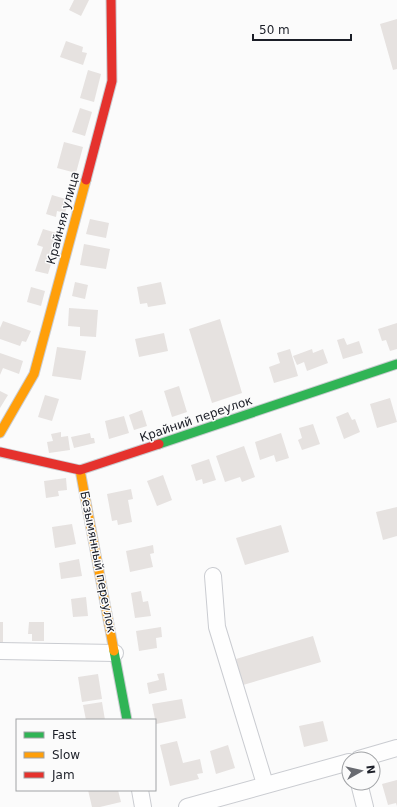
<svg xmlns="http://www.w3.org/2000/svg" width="397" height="807" font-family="'DejaVu Sans',sans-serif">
<rect width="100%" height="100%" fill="#fbfbfb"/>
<path fill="#e6e2e0" d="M 74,0 L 89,0 L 81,16 L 69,10 Z
M 397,19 L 397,69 L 393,70 L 380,24 Z
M 66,41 L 83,47 L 82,52 L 87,53 L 83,65 L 60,57 Z
M 88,70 L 101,74 L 94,102 L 80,98 Z
M 80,108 L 92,112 L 85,136 L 72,132 Z
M 64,142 L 83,147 L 76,173 L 57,168 Z
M 52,195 L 69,200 L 65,213 L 57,211 L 56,217 L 46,214 Z
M 90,219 L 109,223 L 106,238 L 86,234 Z
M 43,229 L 60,234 L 48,274 L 35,271 L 43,247 L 37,245 Z
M 84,244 L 110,249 L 106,269 L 80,265 Z
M 75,282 L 88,285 L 85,299 L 72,296 Z
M 161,282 L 166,304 L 148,307 L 147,303 L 140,304 L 137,287 Z
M 31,287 L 45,291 L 41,306 L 27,302 Z
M 69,308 L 98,310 L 96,337 L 80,336 L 80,327 L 68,326 Z
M 220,319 L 242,393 L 212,403 L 189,329 Z
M 3,321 L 31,331 L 26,342 L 22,341 L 20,346 L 0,339 L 0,328 Z
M 397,323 L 397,349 L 390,351 L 386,340 L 382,341 L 378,329 Z
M 164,333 L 168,351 L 139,357 L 135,339 Z
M 344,338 L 347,345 L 359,341 L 363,353 L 343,359 L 337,340 Z
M 57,347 L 86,351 L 81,380 L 52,376 Z
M 290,349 L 298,376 L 274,383 L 269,367 L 280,363 L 277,353 Z
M 312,349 L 313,353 L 323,349 L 328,363 L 307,371 L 304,362 L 297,365 L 293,356 Z
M 0,353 L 23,361 L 19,374 L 3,368 L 0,375 Z
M 179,386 L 187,412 L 172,417 L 164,391 Z
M 0,391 L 8,395 L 0,408 Z
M 45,395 L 59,399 L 52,421 L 38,417 Z
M 390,398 L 397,422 L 377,428 L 370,404 Z
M 142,410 L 147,426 L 134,430 L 129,415 Z
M 348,412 L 352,420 L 355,419 L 360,432 L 344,439 L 336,417 Z
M 124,416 L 129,433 L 109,439 L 105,421 Z
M 313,424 L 320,444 L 302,450 L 298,440 L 302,438 L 299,428 Z
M 61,432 L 61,437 L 68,436 L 70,450 L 49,453 L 47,442 L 53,441 L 51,434 Z
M 90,433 L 91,438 L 94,438 L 95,443 L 74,448 L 71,437 Z
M 281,433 L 289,458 L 276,462 L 274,455 L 260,460 L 255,442 Z
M 244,446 L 255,477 L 242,482 L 240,477 L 225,482 L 216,456 Z
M 209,459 L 216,480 L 203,484 L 202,479 L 196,481 L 191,465 Z
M 163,475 L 172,500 L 157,506 L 147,481 Z
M 66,478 L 67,490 L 58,491 L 59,496 L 46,498 L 44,481 Z
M 131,489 L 133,499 L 128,500 L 132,522 L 118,525 L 117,520 L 112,521 L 107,494 Z
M 397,507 L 397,536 L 383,540 L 376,512 Z
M 72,524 L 76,544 L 55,548 L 52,527 Z
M 281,525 L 289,552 L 245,565 L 236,538 Z
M 153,545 L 154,553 L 150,554 L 153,567 L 130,572 L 126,551 Z
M 79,559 L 82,576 L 61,579 L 59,563 Z
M 141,591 L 143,602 L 148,601 L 151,616 L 135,618 L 131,593 Z
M 86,597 L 88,616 L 73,617 L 71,599 Z
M 0,622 L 3,622 L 3,642 L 0,642 Z
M 29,622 L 44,622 L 44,641 L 32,641 L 32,634 L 28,634 Z
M 161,627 L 162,637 L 156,638 L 157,648 L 139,651 L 136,631 Z
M 313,636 L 321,662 L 243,685 L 236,659 Z
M 164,673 L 167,690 L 149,694 L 147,683 L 159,680 L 157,674 Z
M 98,674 L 102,699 L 82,702 L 78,677 Z
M 182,699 L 186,718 L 156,724 L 152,704 Z
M 102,702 L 105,720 L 86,720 L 83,705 Z
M 323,721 L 328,741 L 304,747 L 299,726 Z
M 177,741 L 183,763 L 200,759 L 203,773 L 197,774 L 199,779 L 170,786 L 160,745 Z
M 228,745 L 235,768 L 216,774 L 210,751 Z
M 397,780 L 397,806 L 396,803 L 388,805 L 382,784 Z
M 88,790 L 118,790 L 121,802 L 100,807 L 92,807 Z"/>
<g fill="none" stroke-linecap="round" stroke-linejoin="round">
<defs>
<path id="street" d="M 213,576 L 217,627 L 265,784
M 0,651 L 115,653
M 359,759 L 397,748
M 359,783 L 365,807
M 140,790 L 143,807
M 187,807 L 349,762"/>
<path id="fast" d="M 159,444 L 397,364
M 114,651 L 127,720"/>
<path id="slow" d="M 0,433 L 34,374 L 86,180
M 80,470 L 114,651"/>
<path id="jam" d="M 86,180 L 112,81 L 111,0
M 0,452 L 80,470 L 159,444"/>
</defs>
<use href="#street" stroke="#caccd1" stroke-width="18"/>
<use href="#fast" stroke="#caccd1" stroke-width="11"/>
<use href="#slow" stroke="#caccd1" stroke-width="11"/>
<use href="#jam" stroke="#caccd1" stroke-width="11"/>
<use href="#street" stroke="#fefefe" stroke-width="16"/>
<use href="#fast" stroke="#30b455" stroke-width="9"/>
<use href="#slow" stroke="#ff9f0a" stroke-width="9"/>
<use href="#jam" stroke="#e5322d" stroke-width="9"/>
</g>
<g text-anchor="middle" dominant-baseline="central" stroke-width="3" stroke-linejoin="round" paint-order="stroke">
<g font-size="12" fill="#1b1e27" stroke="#fbfbfb">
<text transform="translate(63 218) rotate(-75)">Крайняя улица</text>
<text transform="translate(196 419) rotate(-19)">Крайний переулок</text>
<text transform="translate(98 562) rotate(79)">Безымянный переулок</text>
</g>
</g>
<rect x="16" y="719" width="140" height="72" fill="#fbfbfb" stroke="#a1a3a6"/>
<rect x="24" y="732" width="20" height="6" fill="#30b455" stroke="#a1a3a6"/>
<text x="52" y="739" font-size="12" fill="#1b1e27">Fast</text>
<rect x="24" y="752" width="20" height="6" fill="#ff9f0a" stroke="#a1a3a6"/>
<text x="52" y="759" font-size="12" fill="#1b1e27">Slow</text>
<rect x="24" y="772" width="20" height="6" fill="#e5322d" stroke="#a1a3a6"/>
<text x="52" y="779" font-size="12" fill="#1b1e27">Jam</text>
<g transform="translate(361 771) rotate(82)"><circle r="19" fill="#fbfbfb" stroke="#a1a3a6"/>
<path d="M0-3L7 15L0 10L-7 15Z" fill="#696b71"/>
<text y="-6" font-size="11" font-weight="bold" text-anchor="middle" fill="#1b1e27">N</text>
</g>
<path d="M253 34v6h98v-6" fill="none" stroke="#1b1e27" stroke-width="2"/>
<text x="259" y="34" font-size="12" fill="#1b1e27" stroke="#fbfbfb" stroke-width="3" paint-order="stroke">50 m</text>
</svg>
